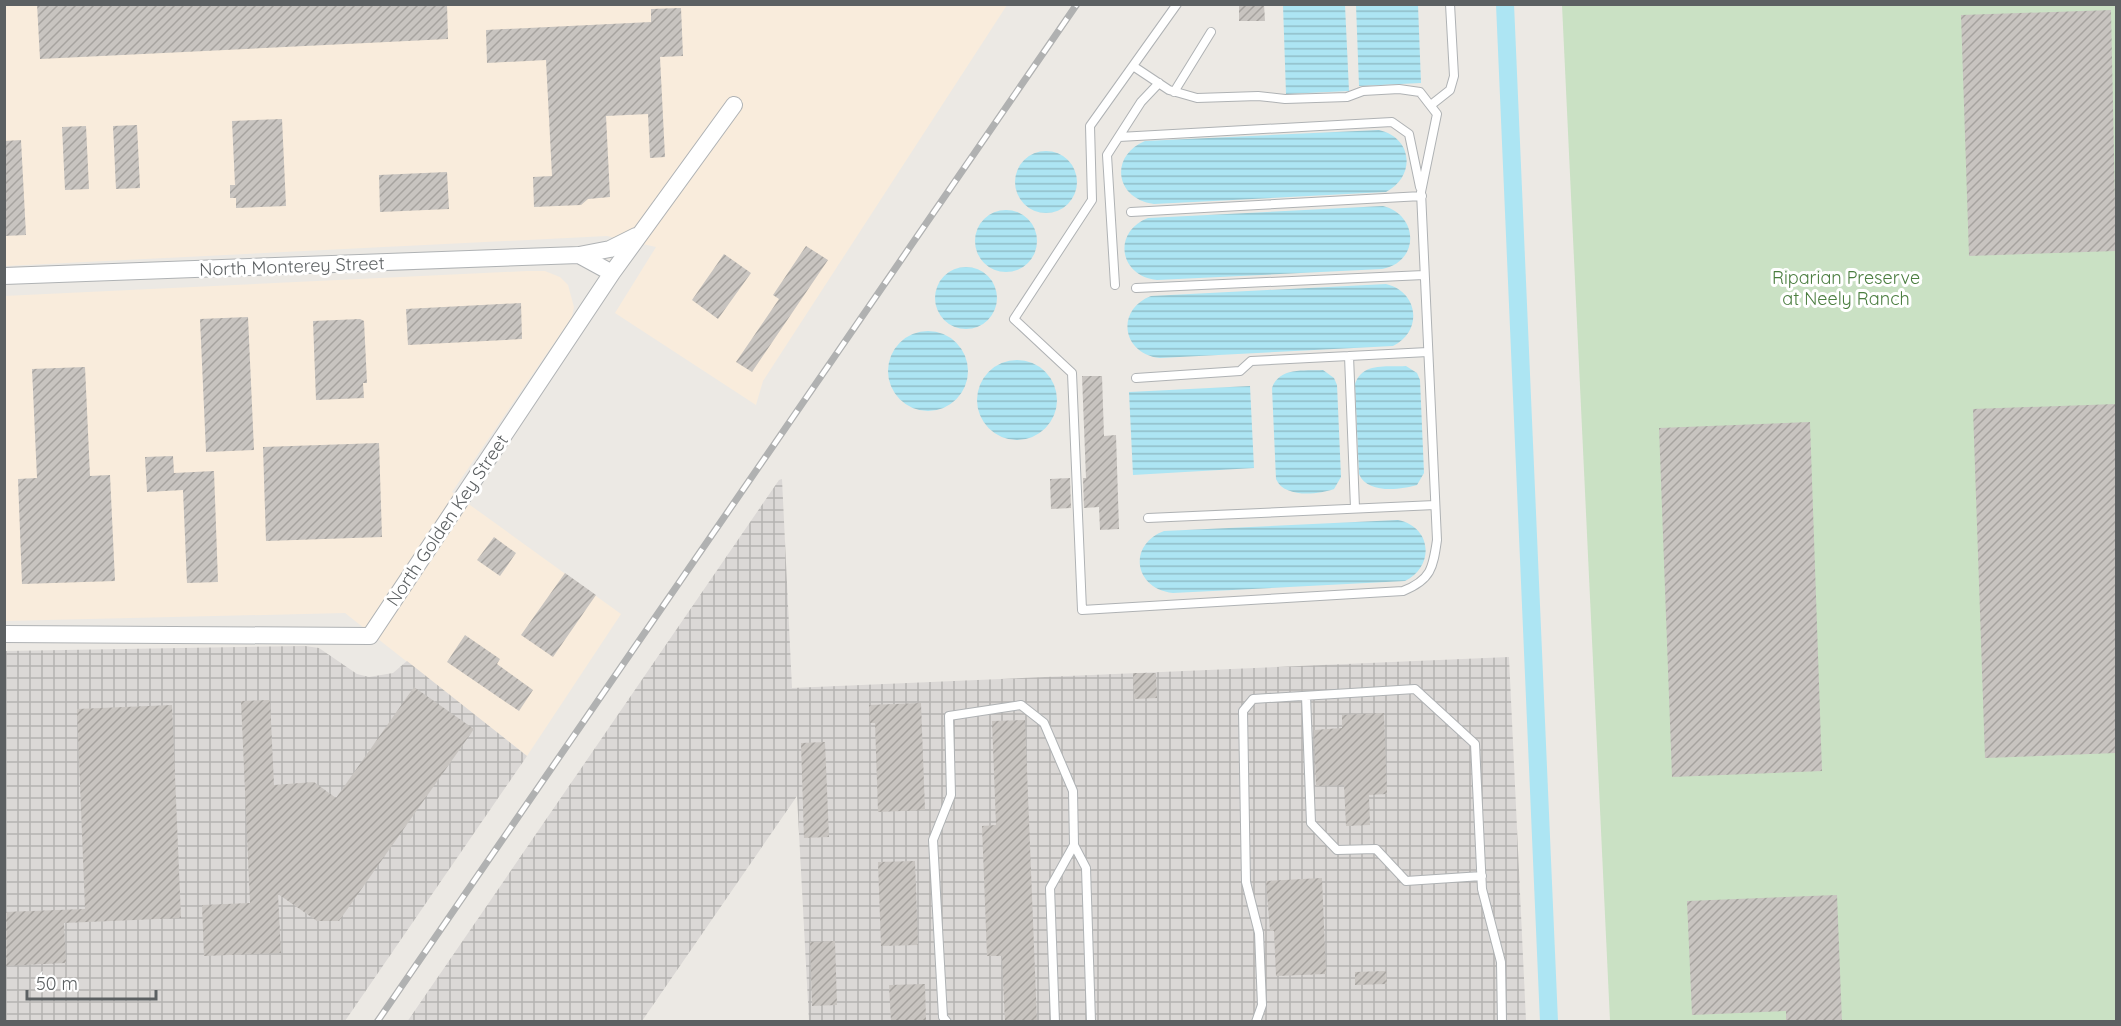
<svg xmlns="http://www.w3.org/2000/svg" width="2121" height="1026" font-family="Quicksand,sans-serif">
<defs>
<pattern id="industrial-grid" width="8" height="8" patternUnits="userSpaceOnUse" patternTransform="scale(1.5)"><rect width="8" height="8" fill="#dbd8d6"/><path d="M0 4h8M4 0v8" fill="none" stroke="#b5b3b1"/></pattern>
<pattern id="water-rules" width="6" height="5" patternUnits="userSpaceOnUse" patternTransform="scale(1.5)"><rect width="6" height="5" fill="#ade5f3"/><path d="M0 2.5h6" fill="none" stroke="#90bdc8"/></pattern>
<pattern id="building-hatch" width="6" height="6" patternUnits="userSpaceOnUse" patternTransform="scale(1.5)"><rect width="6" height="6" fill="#c8c4c0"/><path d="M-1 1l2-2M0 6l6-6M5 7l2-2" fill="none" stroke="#a6a39f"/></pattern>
</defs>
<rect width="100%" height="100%" fill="#ece9e4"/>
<path fill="#f9ecdc" d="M 4,5 L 1007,5 L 763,381 L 756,405 L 615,313 L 656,247 L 607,236 L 5,266 Z
M 527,271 L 545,271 L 560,277 L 568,285 L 574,307 L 572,317 L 452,492 L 621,614 L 527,756 L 345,613 L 5,621 L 4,296 Z"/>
<path fill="url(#industrial-grid)" d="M 782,479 L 792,688 L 1509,657 L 1526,1021 L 809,1021 L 797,796 L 642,1021 L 407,1022 L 779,480 Z
M 305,646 L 319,648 L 357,674 L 369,677 L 393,673 L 407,661 L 527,756 L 345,1021 L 5,1022 L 5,651 Z"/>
<path fill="#cae1c4" d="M 1562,5 L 2116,5 L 2116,1021 L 1610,1021 Z"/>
<path fill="url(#water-rules)" d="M 1283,5 L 1345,5 L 1349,91 L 1286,94 Z
M 1356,5 L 1418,5 L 1421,83 L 1359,86 Z
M 1379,130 C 1413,138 1416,176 1386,192 L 1154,204 C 1115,199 1109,156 1145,141 Z
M1015 182a31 31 0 1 1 62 0a31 31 0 1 1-62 0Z
M 1383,206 C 1419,215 1420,262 1382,269 L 1157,280 C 1119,276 1112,232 1148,218 Z
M975 241a31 31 0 1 1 62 0a31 31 0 1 1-62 0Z
M935 298a31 31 0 1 1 62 0a31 31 0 1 1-62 0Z
M 1386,284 C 1419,292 1423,331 1393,346 L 1160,358 C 1122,354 1115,310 1151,296 Z
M888 371a40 40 0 1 1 80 0a40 40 0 1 1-80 0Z
M977 400a40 40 0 1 1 80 0a40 40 0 1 1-80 0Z
M 1406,366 L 1417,373 L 1420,380 L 1424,473 L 1417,485 C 1400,490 1367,494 1359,474 L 1355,384 C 1362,362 1387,367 1406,366 Z
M 1323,370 L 1334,378 L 1337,385 L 1341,477 L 1334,489 C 1317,495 1284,498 1276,479 L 1272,388 C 1279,367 1304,371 1323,370 Z
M 1250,386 L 1254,468 L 1133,475 L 1129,392 Z
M 1398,520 C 1432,527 1435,566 1405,581 L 1173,593 C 1134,589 1127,545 1164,531 Z"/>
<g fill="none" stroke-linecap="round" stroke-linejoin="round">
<path stroke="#ade5f3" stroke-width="18" d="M 1505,4 L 1549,1022"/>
</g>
<path fill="url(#building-hatch)" d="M 37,4 L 447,4 L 448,39 L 40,59 Z
M 1239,4 L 1264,4 L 1265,21 L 1239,21 Z
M 681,8 L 683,56 L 660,57 L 665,157 L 650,158 L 648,114 L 606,116 L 610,197 L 588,199 L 581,205 L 534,207 L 533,177 L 552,176 L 546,60 L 487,63 L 486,30 L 651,22 L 651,9 Z
M 2111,10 L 2116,251 L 1969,256 L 1961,15 Z
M 282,119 L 286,206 L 236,208 L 236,198 L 230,198 L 230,185 L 235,185 L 232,121 Z
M 137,125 L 140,188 L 116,189 L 113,126 Z
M 86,126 L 89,189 L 65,190 L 62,127 Z
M 21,140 L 26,235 L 4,236 L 4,141 Z
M 447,172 L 449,209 L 380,212 L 379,175 Z
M 806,246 L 828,260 L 752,372 L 736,362 L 779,299 L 773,295 Z
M 724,254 L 751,273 L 718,319 L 692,300 Z
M 521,303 L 522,339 L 408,345 L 406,309 Z
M 248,317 L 254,450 L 206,452 L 200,319 Z
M 360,319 L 364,321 L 367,383 L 363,383 L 364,398 L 316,400 L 313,321 Z
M 85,367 L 90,476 L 110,475 L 115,581 L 22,584 L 18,479 L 37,478 L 32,369 Z
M 1082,376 L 1102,376 L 1104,436 L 1116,435 L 1119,529 L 1100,530 L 1099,507 L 1084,508 L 1083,478 L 1086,478 Z
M 2116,404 L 2116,753 L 1985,758 L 1973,409 Z
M 1810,422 L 1822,771 L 1672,777 L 1659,428 Z
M 379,443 L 382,537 L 266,541 L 263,447 Z
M 173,456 L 174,473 L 214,471 L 218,582 L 187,583 L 183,490 L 147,492 L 145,457 Z
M 1070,478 L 1071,508 L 1051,509 L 1050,479 Z
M 494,537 L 516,553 L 500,576 L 477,560 Z
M 565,573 L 596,595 L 553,657 L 521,635 Z
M 465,635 L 500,659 L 497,664 L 533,690 L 519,711 L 447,662 Z
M 1133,673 L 1156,673 L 1157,698 L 1134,699 Z
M 414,687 L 474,729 L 339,921 L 317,921 L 278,894 L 281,953 L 204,956 L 202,905 L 250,903 L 241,701 L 270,700 L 274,785 L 314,782 L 336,798 Z
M 921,703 L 925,810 L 878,812 L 875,723 L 870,723 L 869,705 Z
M 172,705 L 181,918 L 64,923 L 66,963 L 4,966 L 4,912 L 85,909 L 77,709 Z
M 1384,713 L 1387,794 L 1369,795 L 1370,825 L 1346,826 L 1344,785 L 1316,786 L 1314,730 L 1342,728 L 1342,715 Z
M 1025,720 L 1037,1022 L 1005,1022 L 1002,956 L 987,956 L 982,826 L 996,825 L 992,721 Z
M 825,742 L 829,837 L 804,838 L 801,743 Z
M 915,861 L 918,945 L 881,946 L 878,862 Z
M 1322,878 L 1326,974 L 1276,976 L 1274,931 L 1270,931 L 1266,881 Z
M 1837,895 L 1842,1022 L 1786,1022 L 1786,1011 L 1692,1015 L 1687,901 Z
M 835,941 L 837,1005 L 812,1006 L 810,942 Z
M 1386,971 L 1387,984 L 1355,985 L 1355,972 Z
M 925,984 L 926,1022 L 891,1022 L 889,985 Z"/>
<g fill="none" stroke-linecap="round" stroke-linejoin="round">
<defs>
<path id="service" d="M 1133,66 L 1169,90 L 1197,98 L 1258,96 L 1285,99 L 1347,97 L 1363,91 L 1399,89 L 1420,92 L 1437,114 L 1421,192 L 1437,540 C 1433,568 1431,580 1403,591 L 1082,610 L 1072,373 L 1014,319 L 1092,200 L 1090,126 L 1177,4
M 1174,92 L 1211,32
M 1431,105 L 1450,90 L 1454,76 L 1450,4
M 1119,137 L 1392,122 L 1409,134 L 1420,187
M 1131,212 L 1422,196
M 1115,285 L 1107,155 L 1141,102 L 1159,83
M 1136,288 L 1424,275
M 1349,356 L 1355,508
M 1136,378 L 1240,371 L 1251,361 L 1428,352
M 1148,518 L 1435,505
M 1306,696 L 1311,823 L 1337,850 L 1376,849 L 1406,881 L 1482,876
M 1074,845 L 1086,868 L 1091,1022
M 947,1022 L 943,1017 L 933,840 L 951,795 L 949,716 L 1021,705 L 1044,723 L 1073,791 L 1074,845 L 1050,888 L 1055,1022
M 1256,1022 L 1262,1005 L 1259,933 L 1246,882 L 1243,711 L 1253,699 L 1415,689 L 1475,744 L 1482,889 L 1501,962 L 1502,1022"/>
<path id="minor" d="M 579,255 L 610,249 L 636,236
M 4,276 L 579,255 L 612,273
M 4,634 L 370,636 L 612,273 L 734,105"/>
</defs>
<use href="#service" stroke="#afb2b4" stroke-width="10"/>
<use href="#minor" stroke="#afb2b4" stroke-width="18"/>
<use href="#service" stroke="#fff" stroke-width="8"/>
<use href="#minor" stroke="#fff" stroke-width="16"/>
<defs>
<path id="rail" d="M 377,1022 L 1077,4"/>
</defs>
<use href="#rail" stroke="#b0b1b1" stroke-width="7"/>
<use href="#rail" stroke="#fff" stroke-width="4.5" stroke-dasharray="14" stroke-linecap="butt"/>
</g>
<g text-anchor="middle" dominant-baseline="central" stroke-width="6" stroke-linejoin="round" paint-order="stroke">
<g font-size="18" fill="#5c6062" stroke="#fff">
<text transform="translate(292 266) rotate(-2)">North Monterey Street</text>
<text transform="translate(447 520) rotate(-56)">North Golden Key Street</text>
</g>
<g font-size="18" fill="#4b7e40" stroke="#fff">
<text x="1846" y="277">Riparian Preserve<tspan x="1846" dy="21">at Neely Ranch</tspan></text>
</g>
</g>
<rect width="2121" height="1026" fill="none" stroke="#5c6062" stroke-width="12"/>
<path d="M27 990v9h129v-9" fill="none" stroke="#5c6062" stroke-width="3"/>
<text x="36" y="990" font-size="18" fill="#5c6062" stroke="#ffffff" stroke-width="4.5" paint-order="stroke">50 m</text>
</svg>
